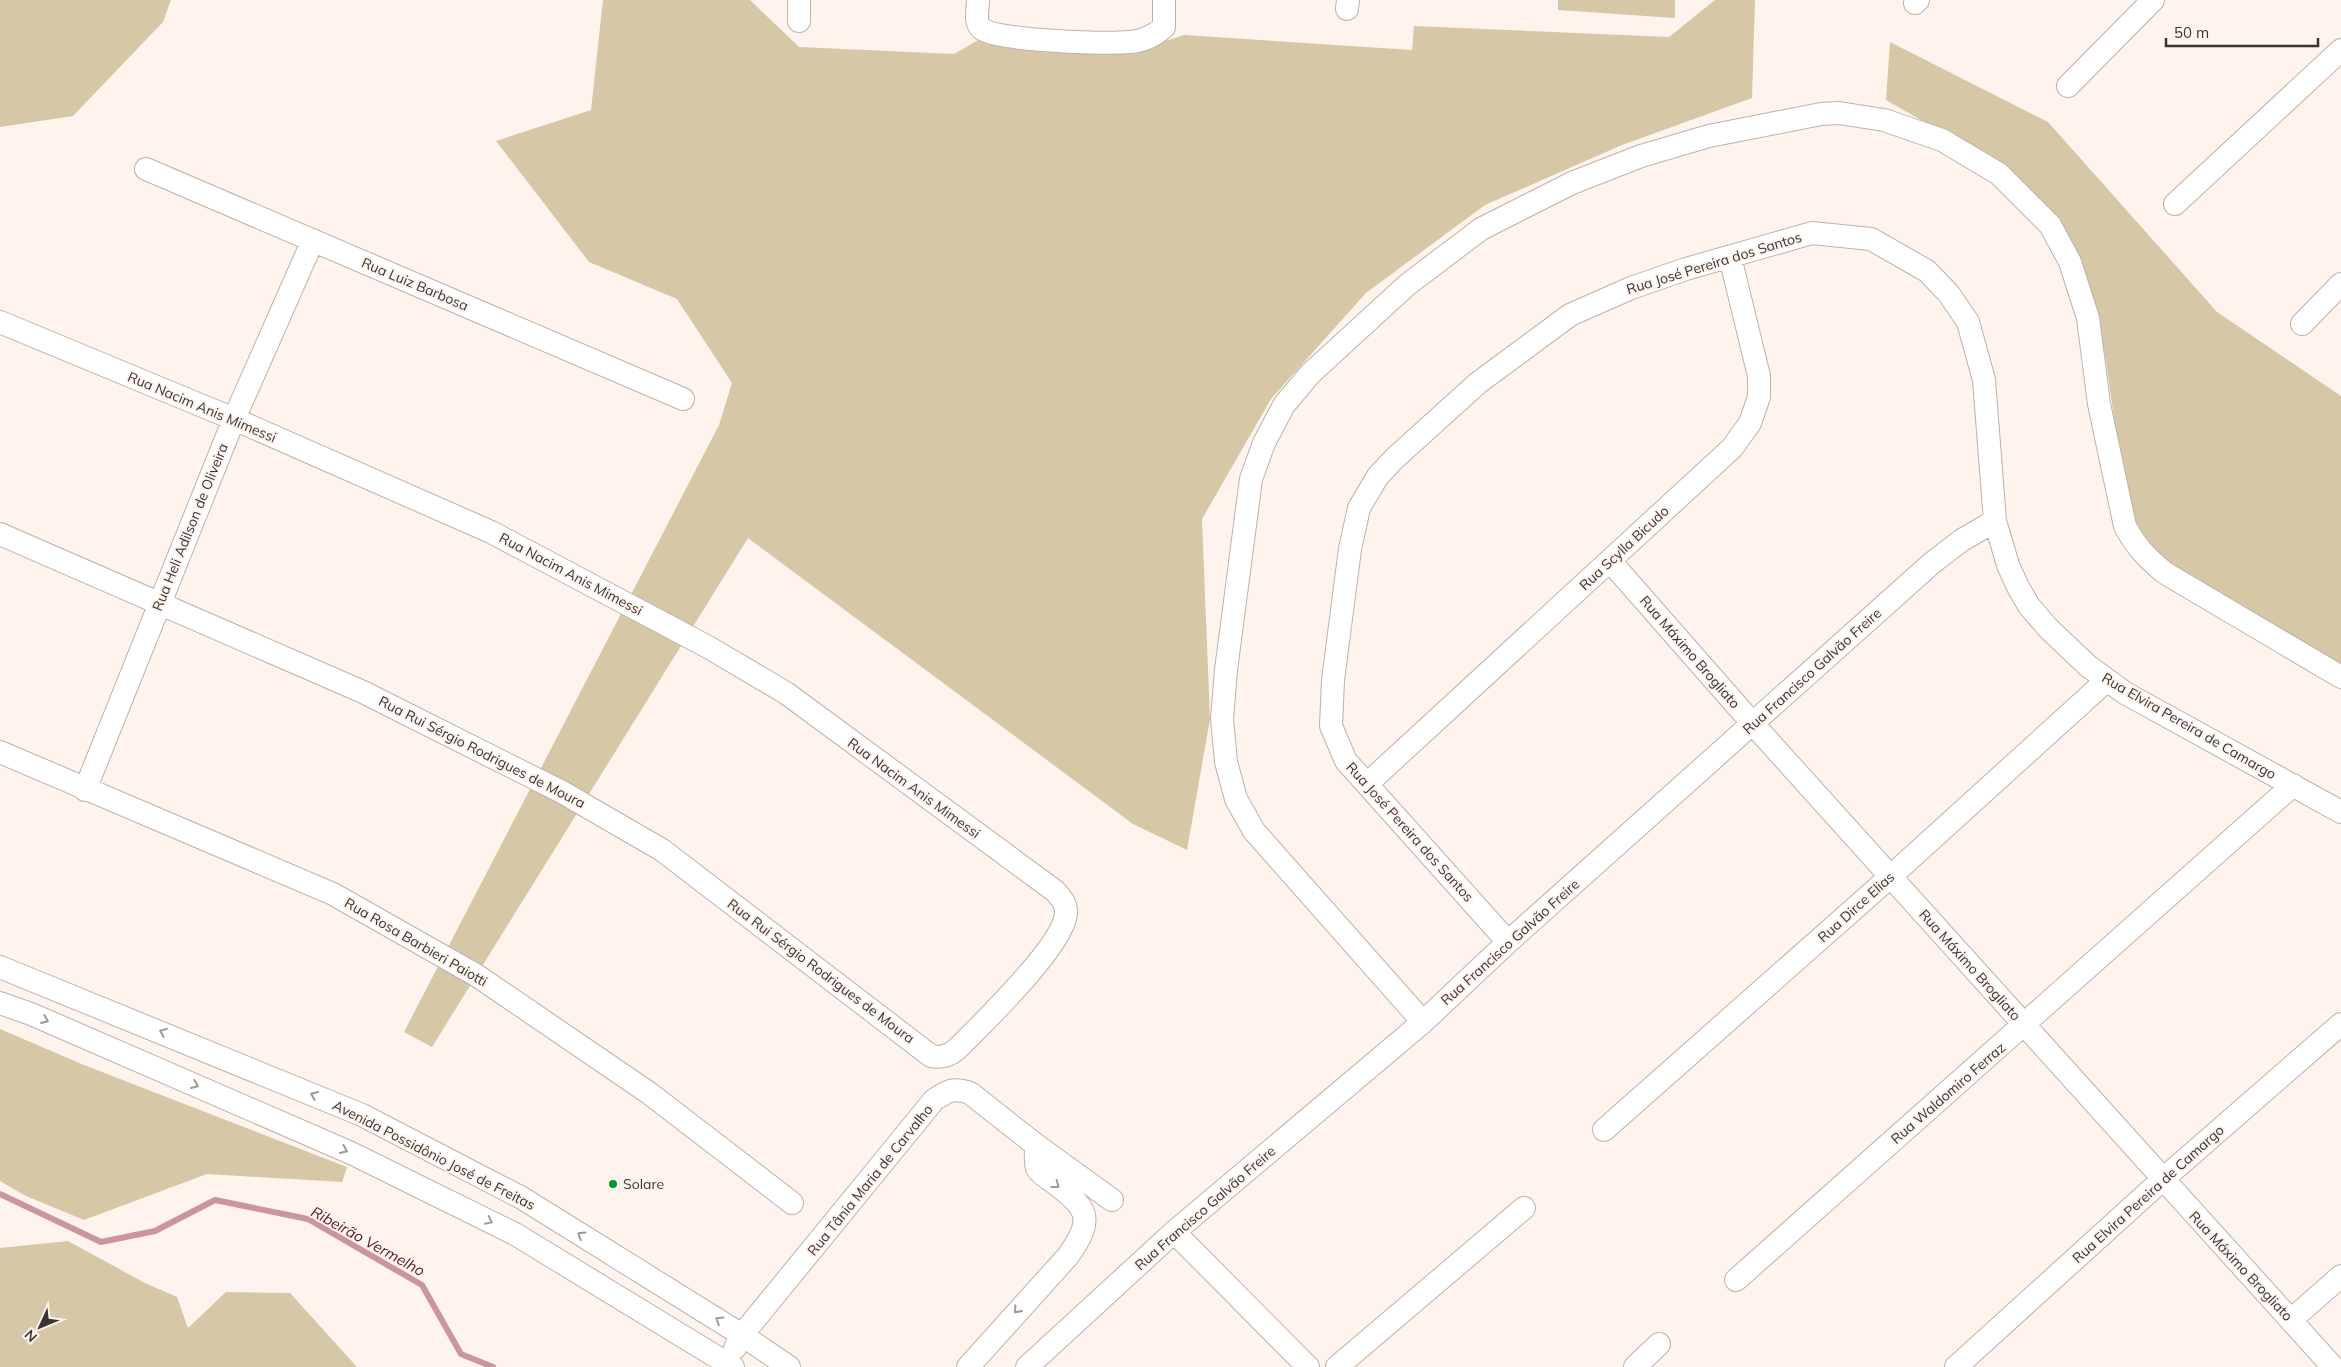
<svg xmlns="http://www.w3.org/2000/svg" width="2341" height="1367" font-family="Mulish,sans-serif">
<rect width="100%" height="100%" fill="#fef3ed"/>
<path fill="#d6c7a7" d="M 0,0 L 171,0 L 163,22 L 73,116 L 0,127 Z
M 603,0 L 750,0 L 799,47 L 954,54 L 980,39 L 1150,46 L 1184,35 L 1412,50 L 1414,26 L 1669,37 L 1715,0 L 1755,0 L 1752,98 L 1622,145 L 1485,205 L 1366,293 L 1271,399 L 1202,519 L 1210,719 L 1187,850 L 1133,824 L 748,538 L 432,1047 L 404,1032 L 719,425 L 732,383 L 677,299 L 589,262 L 496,141 L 591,110 Z
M 1558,0 L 1675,0 L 1675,18 L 1558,10 Z
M 1890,42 L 2048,122 L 2217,312 L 2341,396 L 2341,665 L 2149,551 L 2127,508 L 2105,355 L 2071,250 L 1999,165 L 1886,100 Z
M 0,1029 L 84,1065 L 347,1167 L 342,1182 L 207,1174 L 84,1220 L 26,1196 L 0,1181 Z
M 68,1241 L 145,1283 L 177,1297 L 188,1328 L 226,1292 L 290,1293 L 357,1367 L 0,1367 L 0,1248 Z"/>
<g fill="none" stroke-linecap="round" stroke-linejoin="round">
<path stroke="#ca959f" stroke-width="6" d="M 0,1194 L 101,1242 L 155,1231 L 215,1200 L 308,1219 L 422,1285 L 461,1354 L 493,1367"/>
<defs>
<path id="minor" d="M 978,0 C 978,9 974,23 982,29 C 998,41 1106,44 1130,42 C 1143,41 1154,36 1164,27 L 1164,0
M 1915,3 L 1918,0
M 1347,9 L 1348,0
M 799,21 L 799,0
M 2068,86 L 2153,0
M 146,169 L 683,399
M 2175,204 L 2341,50
M 0,322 L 234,419 L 491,532 L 708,647 L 786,693 L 1055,891 C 1061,898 1067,904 1066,914 C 1063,946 983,1023 958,1048 C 949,1056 942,1058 931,1056 L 662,850 L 562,792 L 363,692 L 0,534
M 2302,324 L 2341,284
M 1610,561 L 1753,724 L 2333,1367
M 0,752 L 333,894 L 476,975 L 649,1093 L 792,1203
M 1367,784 L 1732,448 L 1750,423 L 1759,397 L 1759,376 L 1730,257
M 85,790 L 234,419 L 313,240
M 1508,942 L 1346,761 L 1331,726 L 1333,680 L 1350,549 L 1359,508 L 1378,476 L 1395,458 L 1478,383 L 1570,315 L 1631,288 L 1686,269 L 1812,233 L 1871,239 L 1927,271 L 1949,294 L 1968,322 L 1984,380 L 1995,521 L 2008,565 L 2018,587 L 2029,606 L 2048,628 L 2088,666 L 2125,693 L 2341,812
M 0,967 L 362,1115 L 522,1198 L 742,1335 L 789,1367
M 0,1003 L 31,1014 L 351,1153 L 515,1234 L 733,1367
M 1423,1022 L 1254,831 L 1236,799 L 1226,762 L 1222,719 L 1226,670 L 1251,479 L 1264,443 L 1284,405 L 1310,374 L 1407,285 L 1481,229 L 1572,183 L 1641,156 L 1709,136 L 1821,114 L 1839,113 L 1884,120 L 1942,140 L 1999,174 L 2050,225 L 2070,262 L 2088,318 L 2099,404 L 2125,526 C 2135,546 2148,559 2165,573 L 2341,677
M 1604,1130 L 1890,877 L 2106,681
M 1174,1232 L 1308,1367
M 1736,1280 L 2293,785
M 2291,1320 L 2341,1276
M 735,1348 L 742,1335 L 934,1100 C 947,1091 954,1087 970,1093 L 1036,1145 L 1112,1200
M 968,1367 L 1068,1256 C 1096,1217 1087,1208 1052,1181 C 1047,1178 1040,1174 1037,1168 C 1035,1162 1036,1152 1036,1145
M 1027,1367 L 1174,1232 L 1423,1022 L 1508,942 L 1932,563 L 1962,540 L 1995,521
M 1337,1367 L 1524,1208
M 1635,1367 L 1659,1344
M 1956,1367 L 2162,1180 L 2341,1024"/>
</defs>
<use href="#minor" stroke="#bfb1ab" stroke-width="24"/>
<use href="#minor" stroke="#fff" stroke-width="22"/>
</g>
<defs><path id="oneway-chevron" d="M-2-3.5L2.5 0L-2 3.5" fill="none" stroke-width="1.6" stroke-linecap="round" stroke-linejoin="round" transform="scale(1.25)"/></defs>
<g stroke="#9d9a99">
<use href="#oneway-chevron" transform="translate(45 1020) rotate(23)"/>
<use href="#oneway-chevron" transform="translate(163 1032) rotate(-158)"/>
<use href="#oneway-chevron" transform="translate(195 1085) rotate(23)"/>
<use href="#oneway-chevron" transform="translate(314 1095) rotate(-157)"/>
<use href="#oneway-chevron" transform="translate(344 1150) rotate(24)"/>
<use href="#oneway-chevron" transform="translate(1056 1185) rotate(37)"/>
<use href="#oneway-chevron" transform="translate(489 1221) rotate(26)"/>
<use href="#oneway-chevron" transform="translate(581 1235) rotate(-148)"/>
<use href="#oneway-chevron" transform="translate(1017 1310) rotate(132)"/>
<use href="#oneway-chevron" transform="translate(719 1320) rotate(-148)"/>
</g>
<circle fill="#00962d" stroke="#fef3ed" stroke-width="2" cx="613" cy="1184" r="5"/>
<g text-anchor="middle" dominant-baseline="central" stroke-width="4" stroke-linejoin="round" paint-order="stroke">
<g font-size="14" fill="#3b3533" stroke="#fef3ed">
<text transform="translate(1714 263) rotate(-17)">Rua José Pereira dos Santos</text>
<text transform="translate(415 284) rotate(23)">Rua Luiz Barbosa</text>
<text transform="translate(202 407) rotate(23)">Rua Nacim Anis Mimessi</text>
<text transform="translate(190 527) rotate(-68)">Rua Heli Adilson de Oliveira</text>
<text transform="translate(1624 548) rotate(-43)">Rua Scylla Bicudo</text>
<text transform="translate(571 574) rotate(28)">Rua Nacim Anis Mimessi</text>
<text transform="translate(1690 652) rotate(49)">Rua Máximo Brogliato</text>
<text transform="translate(1812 671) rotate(-42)">Rua Francisco Galvão Freire</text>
<text transform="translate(2189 726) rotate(30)">Rua Elvira Pereira de Camargo</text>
<text transform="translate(482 752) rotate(27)">Rua Rui Sérgio Rodrigues de Moura</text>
<text transform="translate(914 788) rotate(36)">Rua Nacim Anis Mimessi</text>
<text transform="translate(1410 832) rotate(48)">Rua José Pereira dos Santos</text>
<text transform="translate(1856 907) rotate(-42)">Rua Dirce Elias</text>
<text transform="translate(416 942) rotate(30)">Rua Rosa Barbieri Paiotti</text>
<text transform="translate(1510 942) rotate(-42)">Rua Francisco Galvão Freire</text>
<text transform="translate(1970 965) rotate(48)">Rua Máximo Brogliato</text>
<text transform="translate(821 971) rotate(37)">Rua Rui Sérgio Rodrigues de Moura</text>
<text transform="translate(1948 1093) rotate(-41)">Rua Waldomiro Ferraz</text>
<text transform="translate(434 1155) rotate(27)">Avenida Possidônio José de Freitas</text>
<text transform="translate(870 1180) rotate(-51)">Rua Tânia Maria de Carvalho</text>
<text transform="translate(2148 1194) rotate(-42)">Rua Elvira Pereira de Camargo</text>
<text transform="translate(1205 1208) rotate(-41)">Rua Francisco Galvão Freire</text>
<text transform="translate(2241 1266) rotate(47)">Rua Máximo Brogliato</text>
</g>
<g font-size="14" fill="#3b3533" stroke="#fef3ed" text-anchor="start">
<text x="623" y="1184">Solare</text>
</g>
<g font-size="15" font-style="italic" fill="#561629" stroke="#fef3ed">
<text transform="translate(368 1241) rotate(29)">Ribeirão Vermelho</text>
</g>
</g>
<g transform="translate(40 1327) rotate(226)" stroke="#fef3ed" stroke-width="4" paint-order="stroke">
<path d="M0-4L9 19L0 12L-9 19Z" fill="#3b3533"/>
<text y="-8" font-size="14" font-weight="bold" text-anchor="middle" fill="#3b3533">N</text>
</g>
<path d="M2166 38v8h152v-8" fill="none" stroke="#3b3533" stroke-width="2.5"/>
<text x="2174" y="38" font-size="15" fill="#3b3533" stroke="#fef3ed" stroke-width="4" paint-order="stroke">50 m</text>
</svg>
